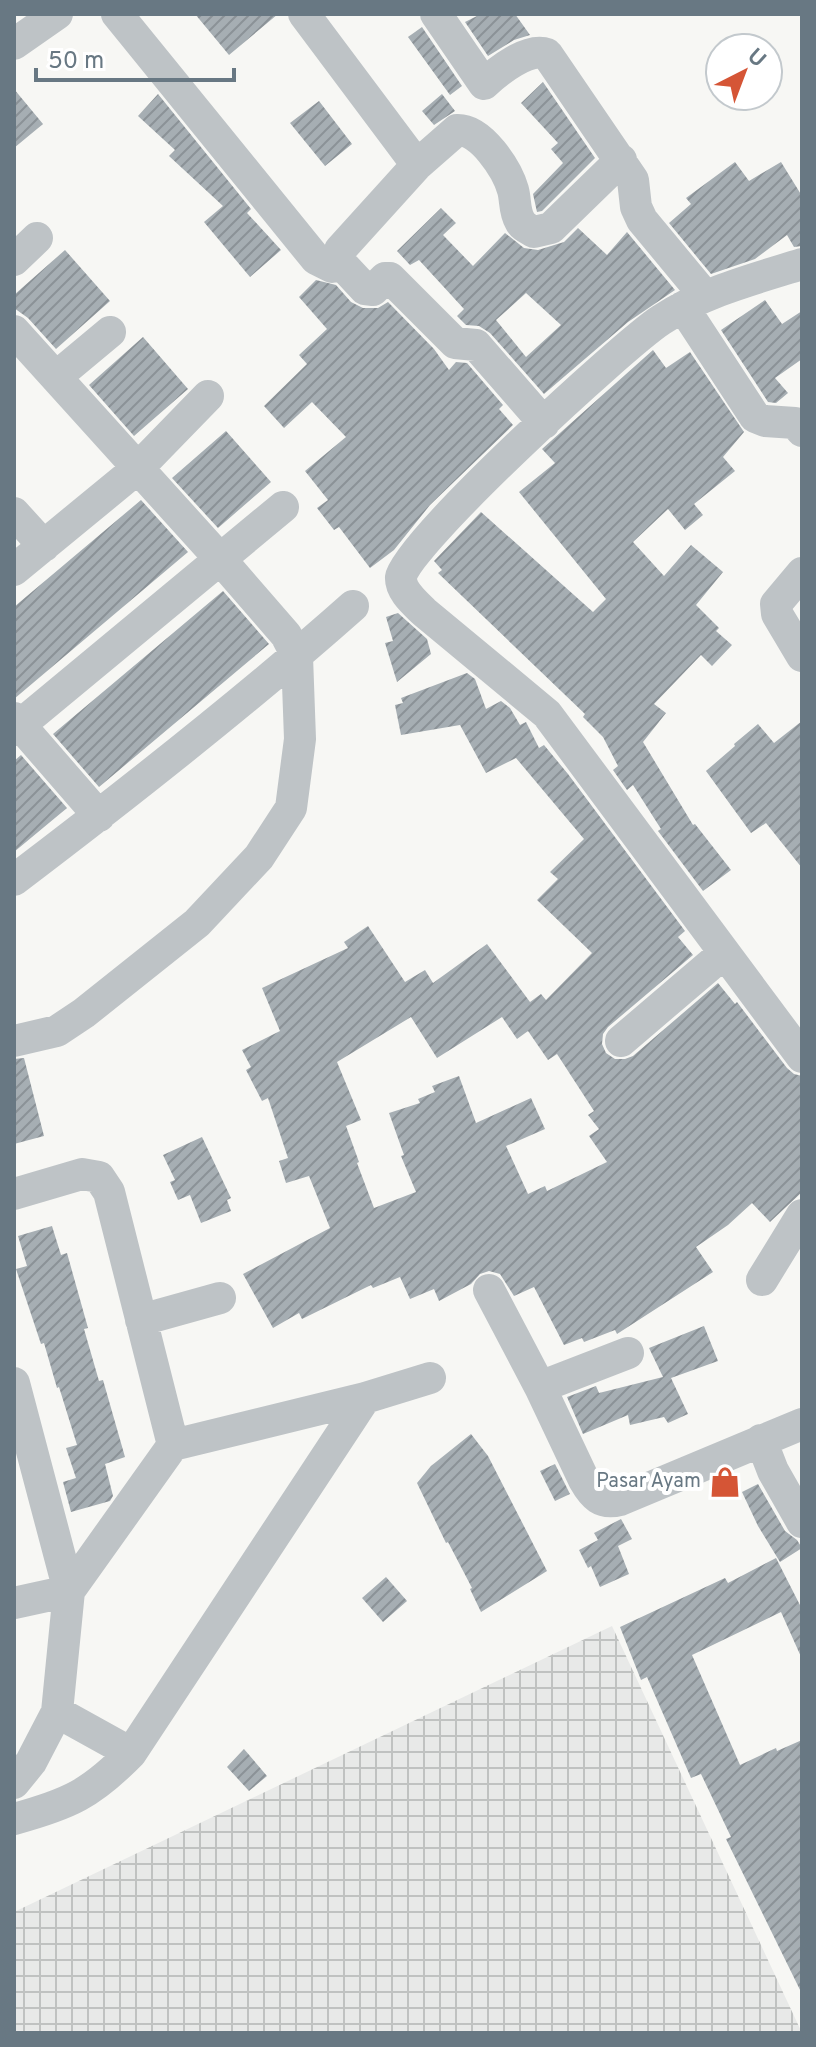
<svg xmlns="http://www.w3.org/2000/svg" width="816" height="2047" font-family="Overpass,sans-serif">
<defs>
<pattern id="industrial-grid" width="8" height="8" patternUnits="userSpaceOnUse" patternTransform="scale(2)"><rect width="8" height="8" fill="#e8e9e8"/><path d="M0 4h8M4 0v8" fill="none" stroke="#c0c2c1"/></pattern>
<pattern id="building-hatch" width="6" height="6" patternUnits="userSpaceOnUse" patternTransform="scale(2)"><rect width="6" height="6" fill="#a6aeb3"/><path d="M-1 1l2-2M0 6l6-6M5 7l2-2" fill="none" stroke="#8b9297"/></pattern>
</defs>
<rect width="100%" height="100%" fill="#f7f7f4"/>
<path fill="url(#industrial-grid)" d="M 612,1626 L 802,2033 L 14,2033 L 14,1912 Z"/>
<path fill="url(#building-hatch)" fill-rule="evenodd" d="M 195,14 L 278,14 L 229,55 Z
M 481,14 L 515,14 L 530,35 L 514,40 L 488,56 L 465,22 Z
M 422,27 L 462,86 L 450,95 L 408,37 Z
M 543,82 L 595,158 L 542,211 L 537,212 L 533,194 L 563,163 L 551,149 L 558,143 L 521,103 Z
M 14,89 L 43,124 L 14,148 Z
M 158,94 L 251,209 L 247,213 L 281,250 L 250,277 L 204,222 L 223,206 L 169,156 L 175,150 L 138,116 Z
M 442,94 L 455,111 L 434,125 L 422,111 Z
M 319,101 L 352,144 L 325,166 L 290,123 Z
M 735,162 L 749,181 L 781,162 L 802,196 L 802,246 L 794,247 L 787,235 L 755,259 L 711,274 L 669,223 L 691,204 L 686,198 Z
M 441,208 L 456,223 L 443,235 L 473,266 L 505,233 L 524,248 L 538,250 L 564,242 L 578,228 L 607,255 L 627,232 L 675,290 L 628,322 L 544,394 L 490,333 L 479,326 L 466,325 L 457,316 L 464,309 L 419,260 L 410,265 L 397,251 ZM 526,293 L 561,325 L 526,357 L 496,320 Z
M 65,250 L 110,301 L 56,349 L 28,318 L 14,308 L 14,295 Z
M 316,280 L 336,285 L 351,302 L 363,308 L 378,308 L 388,302 L 434,349 L 449,370 L 456,362 L 467,363 L 503,405 L 499,409 L 513,425 L 430,505 L 394,550 L 370,568 L 339,527 L 334,530 L 317,508 L 328,500 L 305,471 L 346,437 L 312,402 L 284,428 L 264,406 L 307,364 L 299,355 L 327,329 L 299,297 Z
M 765,300 L 782,324 L 802,311 L 802,359 L 775,378 L 788,393 L 776,403 L 768,402 L 721,330 Z
M 143,337 L 188,389 L 134,436 L 89,385 Z
M 653,350 L 666,368 L 690,352 L 744,432 L 723,457 L 735,471 L 694,504 L 703,515 L 685,530 L 668,509 L 633,542 L 664,576 L 691,545 L 723,572 L 696,605 L 719,628 L 716,631 L 732,645 L 712,666 L 701,655 L 654,704 L 666,713 L 643,742 L 693,825 L 695,824 L 731,870 L 703,891 L 658,831 L 661,829 L 633,785 L 627,790 L 613,770 L 618,766 L 603,737 L 583,717 L 585,714 L 438,573 L 442,570 L 434,561 L 481,512 L 593,612 L 606,599 L 519,492 L 555,463 L 542,449 Z
M 226,431 L 271,482 L 218,528 L 172,478 Z
M 141,500 L 188,552 L 14,699 L 14,607 Z
M 223,591 L 269,644 L 99,787 L 53,734 Z
M 398,613 L 427,639 L 431,654 L 397,682 L 385,643 L 393,641 L 386,617 Z
M 467,673 L 475,679 L 486,709 L 501,701 L 510,708 L 520,725 L 526,722 L 539,748 L 544,745 L 568,774 L 685,931 L 678,937 L 693,955 L 608,1027 L 603,1034 L 602,1044 L 606,1053 L 615,1059 L 625,1059 L 633,1056 L 718,983 L 735,1004 L 737,1002 L 787,1068 L 794,1074 L 802,1076 L 802,1192 L 770,1222 L 752,1203 L 728,1225 L 696,1247 L 713,1272 L 617,1334 L 615,1330 L 584,1342 L 582,1338 L 564,1345 L 534,1287 L 514,1296 L 500,1274 L 489,1271 L 480,1274 L 471,1284 L 439,1301 L 434,1289 L 410,1299 L 400,1277 L 373,1288 L 371,1285 L 302,1319 L 299,1313 L 273,1328 L 243,1274 L 330,1228 L 309,1176 L 286,1183 L 279,1161 L 288,1158 L 268,1098 L 262,1101 L 246,1070 L 251,1067 L 242,1050 L 280,1031 L 262,988 L 348,948 L 344,942 L 368,926 L 405,982 L 425,970 L 433,983 L 487,944 L 530,1002 L 541,994 L 546,1000 L 592,953 L 537,900 L 558,879 L 550,872 L 584,839 L 516,758 L 486,773 L 460,725 L 401,735 L 395,705 L 403,703 L 401,698 ZM 411,1017 L 437,1058 L 502,1017 L 517,1039 L 528,1031 L 548,1060 L 557,1054 L 594,1111 L 588,1115 L 599,1129 L 589,1136 L 607,1162 L 547,1191 L 545,1186 L 528,1194 L 506,1146 L 545,1129 L 531,1098 L 476,1123 L 459,1076 L 432,1086 L 435,1092 L 418,1099 L 420,1103 L 389,1113 L 404,1155 L 401,1156 L 416,1192 L 374,1208 L 357,1163 L 359,1162 L 346,1126 L 361,1120 L 337,1062 Z
M 802,721 L 802,868 L 766,823 L 751,833 L 706,771 L 735,746 L 734,744 L 758,724 L 774,743 Z
M 21,755 L 67,808 L 14,852 L 14,761 Z
M 24,1058 L 44,1136 L 14,1144 L 14,1059 Z
M 202,1137 L 231,1198 L 227,1200 L 231,1211 L 201,1223 L 190,1195 L 178,1200 L 170,1182 L 175,1180 L 163,1155 Z
M 52,1226 L 61,1255 L 67,1253 L 88,1328 L 84,1329 L 99,1381 L 103,1380 L 125,1457 L 105,1464 L 113,1496 L 110,1501 L 71,1512 L 63,1482 L 76,1478 L 66,1448 L 77,1445 L 59,1387 L 57,1388 L 44,1343 L 41,1344 L 16,1269 L 27,1266 L 18,1236 Z
M 704,1326 L 718,1361 L 671,1378 L 688,1414 L 668,1423 L 664,1417 L 630,1425 L 628,1415 L 583,1434 L 567,1397 L 596,1386 L 599,1393 L 663,1377 L 649,1348 Z
M 471,1434 L 488,1456 L 547,1571 L 481,1612 L 470,1589 L 472,1588 L 448,1542 L 446,1543 L 417,1483 L 431,1466 Z
M 555,1464 L 570,1494 L 555,1501 L 540,1471 Z
M 758,1484 L 785,1531 L 797,1540 L 802,1548 L 780,1562 L 758,1526 L 742,1492 Z
M 621,1519 L 632,1539 L 618,1546 L 629,1574 L 600,1587 L 591,1566 L 588,1568 L 579,1550 L 598,1540 L 594,1533 Z
M 776,1558 L 802,1609 L 802,1659 L 781,1612 L 692,1655 L 740,1765 L 776,1748 L 777,1751 L 802,1740 L 802,1994 L 726,1839 L 731,1837 L 701,1774 L 691,1778 L 647,1677 L 641,1680 L 620,1627 L 725,1578 L 728,1583 Z
M 386,1577 L 407,1601 L 383,1622 L 362,1598 Z
M 244,1749 L 267,1776 L 249,1791 L 227,1767 Z"/>
<g fill="none" stroke-linecap="round" stroke-linejoin="round">
<path stroke="#bec3c6" stroke-width="32" d="M 117,14 L 316,259 L 332,267 L 341,263
M 304,14 L 417,165 L 340,250 L 337,259 L 365,289 L 373,290 L 385,278 L 390,278 L 455,343 L 476,345 L 544,423
M 436,14 L 484,84 C 498,71 528,47 547,54 L 633,180 L 636,207 L 642,220 L 705,296
M 14,44 L 57,14
M 417,165 L 457,130 C 481,129 507,169 513,190 C 516,201 514,211 520,221 C 522,226 529,229 534,232 L 551,228 L 621,160
M 14,260 L 37,238
M 802,264 C 754,279 703,292 661,320 C 624,344 404,546 401,577 C 400,591 415,603 424,612 L 547,714 L 802,1057
M 683,307 L 755,417 L 765,421 L 795,423 L 802,431
M 14,331 L 221,560 L 286,635 L 297,656 L 300,739 L 291,808 L 259,857 L 197,923 L 84,1013 L 57,1031 L 14,1041
M 56,377 L 110,332
M 14,513 L 44,546
M 14,570 L 138,468 L 208,396
M 802,573 L 776,604 L 777,614 L 802,656
M 14,718 L 99,816
M 14,730 L 283,507
M 14,880 C 130,792 245,702 353,606
M 621,1041 L 723,954
M 14,1194 L 82,1174 L 99,1177 L 109,1192 L 173,1445
M 762,1280 L 802,1215
M 489,1290 L 540,1387 L 584,1480 C 593,1496 601,1505 620,1500 L 802,1424
M 141,1320 L 220,1298
M 14,1383 L 69,1591 L 57,1712 L 31,1762 L 14,1783
M 540,1387 L 628,1353
M 761,1440 L 773,1471 L 802,1522
M 14,1603 L 69,1591 L 173,1445 L 365,1398 L 430,1378
M 57,1712 L 131,1753 L 365,1398
M 14,1819 C 69,1804 91,1794 131,1753"/>
</g>
<defs>
<symbol id="shop-bare" viewBox="-9 -9 18 18"><path d="M-5-2.5h2.3a2.7 3.5 0 0 1 5.4 0H5L5.5 6h-11ZM-1.5-2.5h3a1.5 2.3 0 0 0-3 0Z" fill="#d55536" stroke="#fff" stroke-width="2.5" paint-order="stroke"/></symbol>
</defs>
<g fill-rule="evenodd">
<use href="#shop-bare" x="703" y="1460" width="44" height="44"/>
</g>
<g text-anchor="middle" dominant-baseline="central" stroke-width="8" stroke-linejoin="round" paint-order="stroke">
<g font-size="20" fill="#687883" stroke="#fff" text-anchor="end">
<text x="701" y="1482">Pasar Ayam</text>
</g>
</g>
<rect width="816" height="2047" fill="none" stroke="#687883" stroke-width="32"/>
<g transform="translate(744 72) rotate(42)"><circle r="38" fill="#ffffff" stroke="#c3c9cd" stroke-width="2"/>
<path d="M0-6L14 30L0 20L-14 30Z" fill="#d55536"/>
<text y="-12" font-size="22" font-weight="bold" text-anchor="middle" fill="#687883">U</text>
</g>
<path d="M36 68v12h198v-12" fill="none" stroke="#687883" stroke-width="4"/>
<text x="48" y="68" font-size="24" fill="#687883" stroke="#ffffff" stroke-width="6" paint-order="stroke">50 m</text>
</svg>
